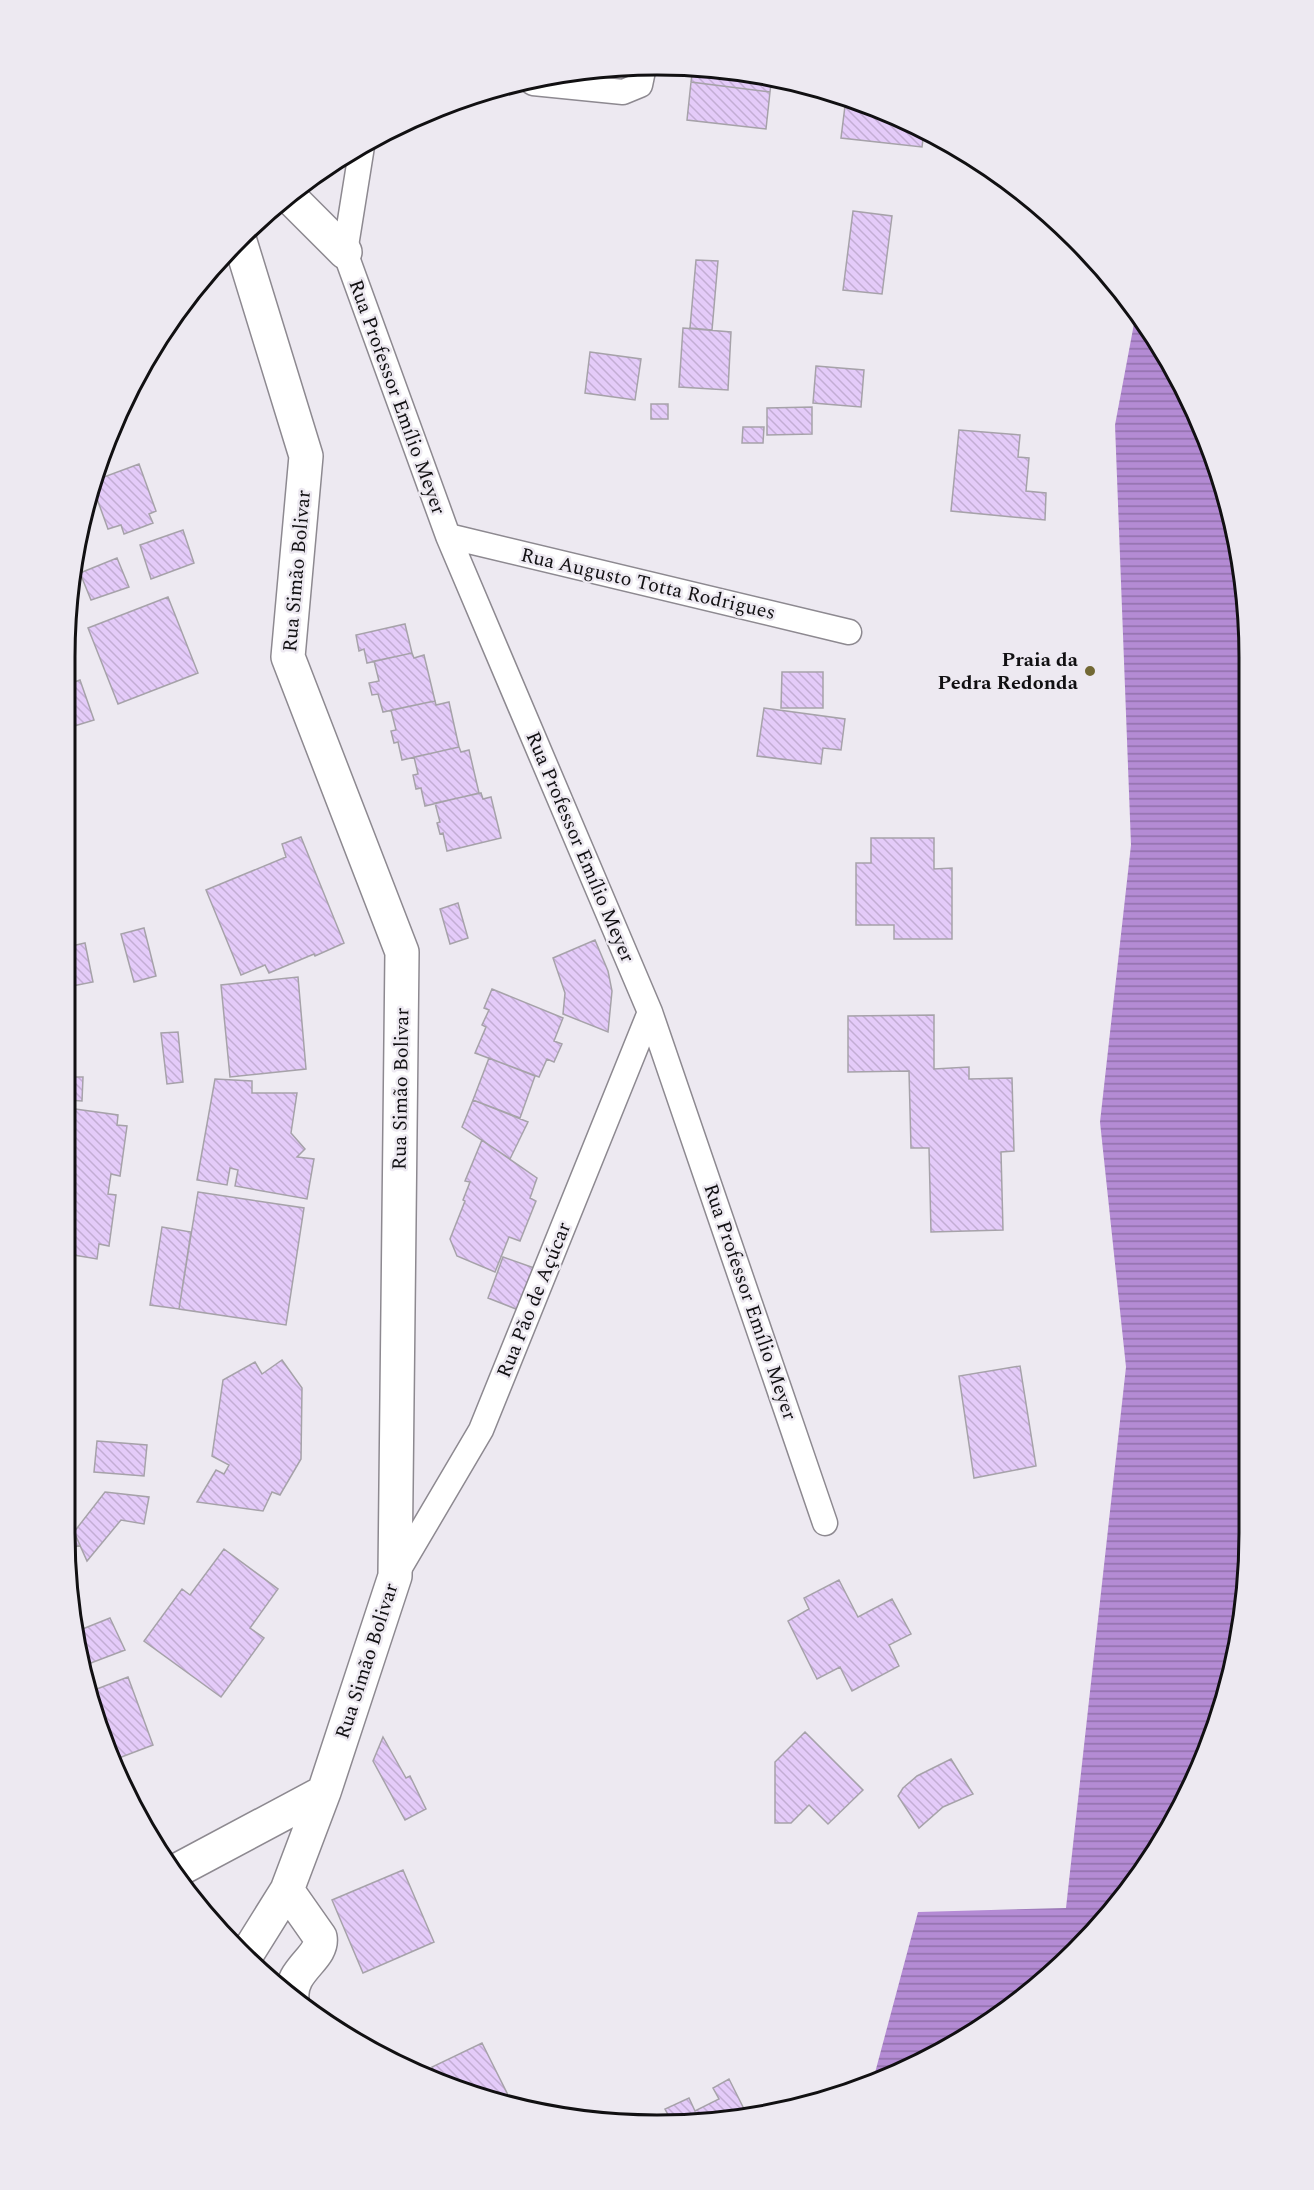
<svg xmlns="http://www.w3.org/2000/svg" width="1314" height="2190" font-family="Spectral,serif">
<defs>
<pattern id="water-rules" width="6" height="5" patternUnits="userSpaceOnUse" patternTransform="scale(1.5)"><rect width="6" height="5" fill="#b48bd4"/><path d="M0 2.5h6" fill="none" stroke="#9170ab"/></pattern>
<pattern id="building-back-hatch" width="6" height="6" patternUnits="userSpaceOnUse" patternTransform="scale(1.5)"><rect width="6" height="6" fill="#e4cbf9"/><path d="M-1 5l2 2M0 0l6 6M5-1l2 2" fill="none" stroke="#c3add4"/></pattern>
</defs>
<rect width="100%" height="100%" fill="#ede9f1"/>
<path fill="url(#water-rules)" d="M 1136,313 L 1170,361 L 1218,467 L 1248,618 L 1248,1572 L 1218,1724 L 1149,1862 L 1076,1952 L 1017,2003 L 919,2064 L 872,2084 L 918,1912 L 1066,1908 L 1126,1367 L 1100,1122 L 1131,845 L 1115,425 Z"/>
<path fill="url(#building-back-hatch)" stroke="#a6a2a9" stroke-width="1.5" d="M 693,68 L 772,76 L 770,92 L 691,82 Z
M 615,69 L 615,74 L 588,71 Z
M 691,82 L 770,92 L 766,129 L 687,120 Z
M 846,98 L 884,110 L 924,131 L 922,147 L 841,138 Z
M 853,211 L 892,216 L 882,294 L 843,290 Z
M 696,260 L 718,261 L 712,330 L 690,328 Z
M 683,328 L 731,332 L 728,390 L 679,387 Z
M 590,352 L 641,359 L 635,400 L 585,393 Z
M 816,366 L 864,370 L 861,407 L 813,403 Z
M 651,404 L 668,404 L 668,419 L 651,419 Z
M 812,407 L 812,434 L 767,435 L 767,408 Z
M 743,427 L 764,427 L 763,443 L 742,443 Z
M 959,430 L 1020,435 L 1018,457 L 1029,458 L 1026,491 L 1046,493 L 1045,520 L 951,511 Z
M 139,464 L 156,511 L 149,514 L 153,523 L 124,534 L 121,525 L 108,529 L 92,485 L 93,481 Z
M 183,530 L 194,563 L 151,579 L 140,545 Z
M 117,558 L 129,587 L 91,600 L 80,573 Z
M 168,597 L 198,673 L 118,704 L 88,628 Z
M 405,624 L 412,653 L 367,663 L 364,649 L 359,651 L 356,635 Z
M 412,653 L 414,658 L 424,655 L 435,701 L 383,712 L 378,694 L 372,695 L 369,683 L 379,681 L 374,661 Z
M 782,672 L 823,672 L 823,708 L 781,708 Z
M 80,680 L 94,720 L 71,727 L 66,712 L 66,685 Z
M 435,701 L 436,705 L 449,702 L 459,747 L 402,760 L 398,742 L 394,743 L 391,731 L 396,730 L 391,710 Z
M 764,708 L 845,719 L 841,750 L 823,748 L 821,764 L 757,756 Z
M 459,747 L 461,752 L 469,750 L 479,793 L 425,806 L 421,788 L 416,789 L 413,775 L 418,774 L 414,757 Z
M 481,793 L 483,799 L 491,797 L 501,838 L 447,851 L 443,833 L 440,834 L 437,823 L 440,822 L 435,803 Z
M 301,837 L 344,943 L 315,956 L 314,954 L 269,973 L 265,965 L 241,975 L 206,890 L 286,857 L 282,844 Z
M 871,838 L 934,838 L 934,869 L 952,868 L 952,939 L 894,939 L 894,925 L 856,925 L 856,863 L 871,863 Z
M 458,903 L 468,938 L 450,944 L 440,909 Z
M 144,928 L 156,976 L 134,982 L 121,934 Z
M 595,940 L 608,971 L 612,991 L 608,1032 L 563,1014 L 565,993 L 553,958 Z
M 85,943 L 93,982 L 67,987 L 67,947 Z
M 298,977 L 306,1069 L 230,1077 L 221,985 Z
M 492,989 L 563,1018 L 554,1041 L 562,1044 L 554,1062 L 547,1059 L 539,1077 L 475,1053 L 486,1027 L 482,1025 L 489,1010 L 484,1008 Z
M 934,1015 L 934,1069 L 969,1067 L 969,1079 L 1012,1078 L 1014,1151 L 1001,1152 L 1003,1230 L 931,1232 L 929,1148 L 911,1148 L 909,1071 L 848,1072 L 848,1016 Z
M 178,1032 L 183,1082 L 167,1084 L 161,1033 Z
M 489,1058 L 535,1076 L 520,1118 L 473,1100 Z
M 68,1077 L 83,1077 L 82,1101 L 68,1100 Z
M 215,1079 L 252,1081 L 252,1093 L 297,1093 L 291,1133 L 305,1149 L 297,1157 L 314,1159 L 307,1199 L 235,1186 L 238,1170 L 230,1168 L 227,1185 L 197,1180 Z
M 473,1100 L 528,1122 L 510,1159 L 462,1127 Z
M 68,1108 L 118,1115 L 117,1125 L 127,1126 L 120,1176 L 111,1174 L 108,1194 L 116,1195 L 109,1246 L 99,1244 L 97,1259 L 68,1254 L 68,1155 L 72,1131 L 68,1131 Z
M 482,1140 L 537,1178 L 530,1198 L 536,1201 L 520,1241 L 509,1237 L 495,1272 L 457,1256 L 450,1239 L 465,1201 L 463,1200 L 470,1182 L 465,1181 Z
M 198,1192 L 304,1208 L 286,1325 L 179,1309 Z
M 162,1227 L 191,1232 L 179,1309 L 150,1305 Z
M 503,1257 L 537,1269 L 521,1311 L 488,1298 Z
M 282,1360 L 302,1388 L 301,1459 L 280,1495 L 272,1492 L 263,1511 L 197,1502 L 216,1470 L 224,1474 L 229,1465 L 212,1456 L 223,1380 L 255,1362 L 262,1374 Z
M 1020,1366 L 1036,1466 L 974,1478 L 959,1376 Z
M 97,1441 L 147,1445 L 144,1476 L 94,1472 Z
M 105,1492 L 149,1497 L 144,1524 L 121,1520 L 87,1561 L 74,1532 Z
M 69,1521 L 80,1545 L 69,1549 Z
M 224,1549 L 278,1589 L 250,1628 L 264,1638 L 221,1697 L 144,1641 L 182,1589 L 190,1595 Z
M 839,1580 L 858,1617 L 892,1599 L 911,1634 L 889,1645 L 899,1666 L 852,1691 L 840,1667 L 817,1679 L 788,1621 L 809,1609 L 804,1598 Z
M 110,1618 L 125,1650 L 83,1666 L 75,1632 Z
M 128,1677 L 153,1745 L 111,1761 L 96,1723 L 89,1692 Z
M 805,1732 L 863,1790 L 828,1824 L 809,1805 L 791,1823 L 775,1823 L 775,1762 Z
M 383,1737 L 406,1778 L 410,1776 L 426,1809 L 405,1820 L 373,1761 Z
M 951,1759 L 973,1794 L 943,1807 L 919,1828 L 898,1796 L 903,1788 L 917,1776 Z
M 403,1870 L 434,1942 L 363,1973 L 332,1900 Z
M 482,2043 L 513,2105 L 467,2094 L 440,2083 L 432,2067 Z
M 729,2079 L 748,2117 L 735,2120 L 673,2124 L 665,2109 L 689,2098 L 695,2111 L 719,2099 L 713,2088 Z"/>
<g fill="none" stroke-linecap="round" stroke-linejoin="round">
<defs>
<path id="service" d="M 529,80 L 533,83 L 623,92 L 640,85 L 644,66
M 362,146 L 345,252 L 448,536 L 650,1012 L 825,1523
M 448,536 L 849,632
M 395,1576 L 481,1430 L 650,1012"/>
<path id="minor" d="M 289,196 L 345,252
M 174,1872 L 324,1792 L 395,1576 L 402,952 L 288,657 L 306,456 L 239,238
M 287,1890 L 320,1937 C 324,1958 289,1969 292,1999
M 247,1954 L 287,1890 L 324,1792"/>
</defs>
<use href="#service" stroke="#8d8990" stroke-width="27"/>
<use href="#minor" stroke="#8d8990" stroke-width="36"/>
<use href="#service" stroke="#fff" stroke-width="24"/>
<use href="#minor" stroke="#fff" stroke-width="33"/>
</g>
<circle fill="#726834" stroke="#ede9f1" stroke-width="2" cx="1090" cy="671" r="6"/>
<g text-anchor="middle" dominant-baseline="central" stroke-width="5" stroke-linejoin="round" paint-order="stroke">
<g font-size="20" fill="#111012" stroke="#ede9f1">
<text transform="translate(397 397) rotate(70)">Rua Professor Emílio Meyer</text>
<text transform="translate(297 571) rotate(-85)">Rua Simão Bolivar</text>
<text transform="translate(648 584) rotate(13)">Rua Augusto Totta Rodrigues</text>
<text transform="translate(580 847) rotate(67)">Rua Professor Emílio Meyer</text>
<text transform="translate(401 1089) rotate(-89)">Rua Simão Bolivar</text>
<text transform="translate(534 1300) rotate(-68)">Rua Pão de Açúcar</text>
<text transform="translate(750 1302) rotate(71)">Rua Professor Emílio Meyer</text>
<text transform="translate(367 1661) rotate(-72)">Rua Simão Bolivar</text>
</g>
<g font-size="20" font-weight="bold" fill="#111012" stroke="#ede9f1" text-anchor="end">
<text x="1078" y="660">Praia da<tspan x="1078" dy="23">Pedra Redonda</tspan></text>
</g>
</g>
<path d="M0 0H1314V2190H0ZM657 75H657A582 582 0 0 1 1239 657V1533A582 582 0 0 1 657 2115H657A582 582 0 0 1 75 1533V657A582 582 0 0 1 657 75Z" fill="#ede9f1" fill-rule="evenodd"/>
<path fill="none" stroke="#111012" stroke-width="3" d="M657 75H657A582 582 0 0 1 1239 657V1533A582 582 0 0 1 657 2115H657A582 582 0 0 1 75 1533V657A582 582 0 0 1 657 75Z"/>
</svg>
